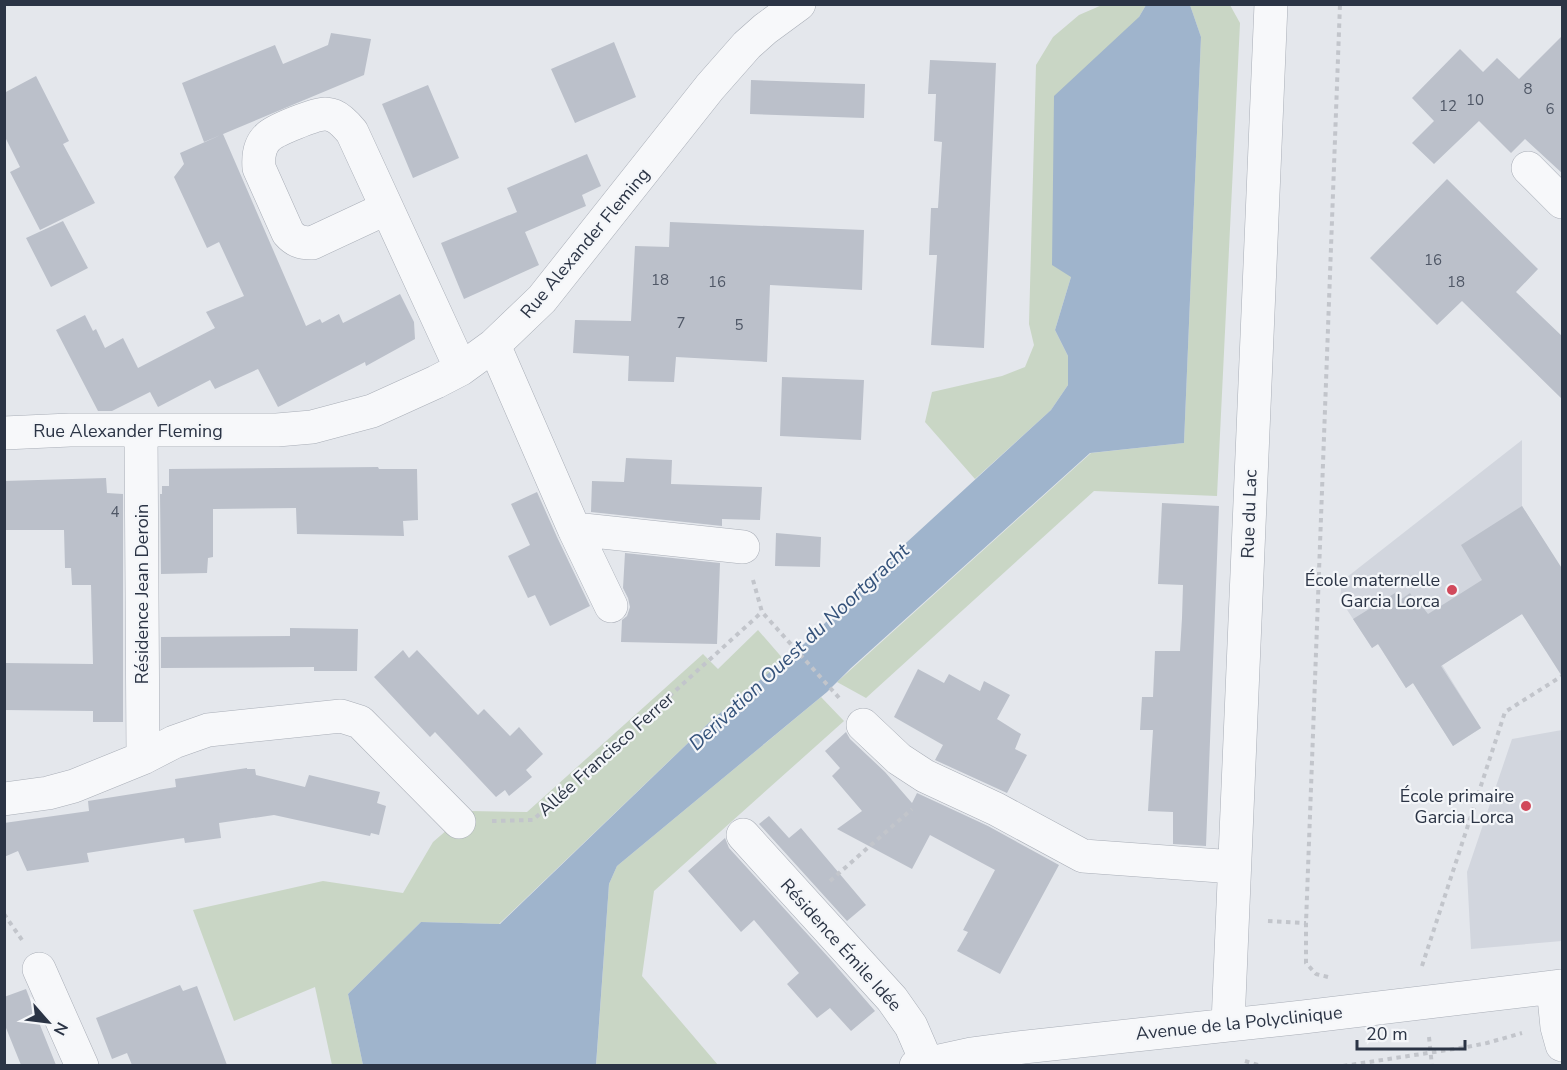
<svg xmlns="http://www.w3.org/2000/svg" width="1567" height="1070" font-family="'Nunito Sans',sans-serif">
<rect width="100%" height="100%" fill="#e4e7ec"/>
<path fill="#d2d6de" d="M 1522,440 L 1522,506 L 1562,570 L 1562,641 L 1546,651 L 1522,614 L 1442,665 L 1481,728 L 1453,746 L 1413,683 L 1406,688 L 1378,644 L 1372,648 L 1340,599 L 1342,581 Z
M 1562,730 L 1562,941 L 1471,949 L 1467,872 L 1512,739 Z"/>
<path fill="#c9d6c5" d="M 1102,5 L 1146,5 L 1139,17 L 1071,277 L 1055,330 L 1068,356 L 1068,385 L 1051,410 L 975,479 L 925,422 L 932,392 L 1002,376 L 1025,367 L 1034,345 L 1029,324 L 1036,65 L 1053,37 L 1079,15 Z
M 1190,5 L 1230,5 L 1240,23 L 1217,496 L 1094,491 L 866,698 L 837,682 L 1091,453 L 1184,443 L 1201,37 Z
M 758,630 L 785,661 L 714,718 L 499,924 L 421,922 L 348,994 L 363,1065 L 332,1065 L 315,987 L 234,1021 L 193,910 L 323,881 L 403,893 L 433,842 L 469,811 L 527,812 L 703,654 L 718,669 Z
M 821,697 L 844,721 L 654,891 L 642,976 L 718,1065 L 596,1066 L 609,884 L 617,866 Z"/>
<path fill="#9fb4cc" d="M 1146,5 L 1190,5 L 1201,37 L 1184,443 L 1090,453 L 851,668 L 827,692 L 617,866 L 609,884 L 596,1065 L 363,1065 L 348,994 L 421,922 L 500,924 L 714,718 L 804,644 L 895,553 L 1051,410 L 1068,385 L 1068,356 L 1055,330 L 1071,277 L 1052,265 L 1054,96 L 1139,17 Z"/>
<path fill="#bbc0ca" d="M 331,33 L 371,39 L 364,75 L 204,142 L 182,83 L 275,45 L 283,64 L 328,45 Z
M 1563,35 L 1563,174 L 1525,139 L 1511,153 L 1479,121 L 1434,164 L 1412,143 L 1434,121 L 1412,98 L 1460,49 L 1483,72 L 1497,58 L 1519,79 Z
M 614,42 L 636,97 L 575,123 L 551,69 Z
M 930,60 L 996,63 L 984,348 L 931,345 L 937,255 L 929,255 L 931,208 L 938,208 L 942,142 L 934,141 L 936,94 L 928,94 Z
M 36,76 L 69,141 L 63,144 L 95,203 L 40,230 L 10,172 L 20,167 L 4,135 L 4,93 Z
M 751,80 L 865,84 L 864,118 L 750,114 Z
M 428,85 L 459,158 L 413,178 L 382,104 Z
M 223,134 L 306,326 L 320,319 L 322,323 L 339,314 L 343,323 L 400,294 L 414,322 L 415,339 L 366,366 L 365,362 L 278,407 L 258,369 L 215,389 L 210,380 L 158,407 L 150,392 L 112,411 L 98,411 L 56,330 L 85,315 L 93,331 L 96,329 L 105,348 L 123,338 L 138,368 L 215,328 L 206,312 L 244,296 L 219,242 L 207,248 L 174,177 L 184,164 L 180,153 Z
M 587,154 L 601,186 L 582,195 L 586,206 L 525,232 L 539,265 L 464,299 L 441,243 L 517,212 L 507,188 Z
M 1447,179 L 1538,269 L 1516,292 L 1563,337 L 1563,400 L 1462,301 L 1437,325 L 1370,258 Z
M 63,221 L 88,268 L 51,287 L 26,238 Z
M 670,222 L 864,230 L 862,290 L 770,285 L 767,362 L 676,357 L 674,382 L 628,381 L 629,356 L 573,353 L 575,320 L 631,321 L 635,246 L 669,247 Z
M 782,377 L 864,380 L 861,440 L 780,436 Z
M 626,458 L 672,460 L 671,484 L 762,487 L 760,520 L 722,519 L 722,526 L 591,512 L 592,481 L 624,482 Z
M 378,467 L 379,469 L 417,469 L 418,520 L 403,521 L 404,536 L 297,534 L 296,508 L 213,509 L 213,557 L 208,558 L 207,573 L 161,574 L 160,494 L 162,494 L 162,486 L 169,486 L 169,469 Z
M 106,478 L 107,493 L 123,494 L 123,722 L 93,722 L 93,711 L 4,710 L 4,663 L 93,664 L 91,585 L 72,585 L 71,568 L 65,568 L 64,530 L 4,530 L 4,481 Z
M 537,492 L 557,537 L 590,606 L 550,626 L 535,595 L 528,598 L 508,556 L 530,545 L 511,504 Z
M 1162,503 L 1219,506 L 1206,846 L 1173,844 L 1173,812 L 1148,811 L 1153,730 L 1140,730 L 1142,697 L 1153,697 L 1155,651 L 1180,651 L 1182,618 L 1183,585 L 1158,584 Z
M 1522,506 L 1563,570 L 1563,678 L 1522,614 L 1441,666 L 1481,728 L 1453,746 L 1413,683 L 1406,688 L 1378,644 L 1372,648 L 1353,619 L 1395,593 L 1400,600 L 1410,593 L 1419,607 L 1421,605 L 1428,614 L 1482,580 L 1461,545 Z
M 776,533 L 821,537 L 820,567 L 775,566 Z
M 625,553 L 720,563 L 717,644 L 621,642 L 622,620 L 627,616 L 630,607 L 628,598 L 623,588 Z
M 290,628 L 358,629 L 357,671 L 314,671 L 314,667 L 161,668 L 161,637 L 290,636 Z
M 403,650 L 409,658 L 417,650 L 478,715 L 484,709 L 510,736 L 519,727 L 543,754 L 526,770 L 532,777 L 509,796 L 505,790 L 496,797 L 435,732 L 430,737 L 374,677 Z
M 918,669 L 944,683 L 949,674 L 980,691 L 984,681 L 1010,695 L 997,719 L 1021,734 L 1015,749 L 1027,755 L 1007,793 L 935,760 L 943,745 L 894,717 Z
M 846,732 L 850,739 L 885,772 L 912,803 L 917,793 L 988,826 L 1059,865 L 1000,974 L 957,951 L 968,932 L 963,930 L 995,870 L 930,835 L 912,869 L 837,829 L 862,811 L 832,776 L 840,768 L 825,751 Z
M 247,768 L 247,769 L 255,769 L 256,775 L 305,787 L 309,775 L 380,792 L 377,803 L 386,806 L 379,835 L 371,833 L 370,836 L 274,815 L 219,823 L 221,838 L 185,843 L 184,838 L 87,853 L 89,862 L 27,871 L 18,851 L 4,857 L 4,823 L 89,811 L 88,801 L 176,787 L 175,779 Z
M 769,816 L 789,838 L 801,828 L 866,905 L 847,921 L 759,824 Z
M 725,838 L 729,848 L 830,959 L 875,1011 L 851,1031 L 830,1008 L 817,1018 L 787,984 L 799,973 L 754,920 L 741,932 L 688,871 Z
M 180,985 L 183,991 L 197,986 L 227,1065 L 132,1065 L 127,1053 L 112,1059 L 96,1018 Z
M 26,989 L 38,1020 L 56,1065 L 21,1065 L 4,1023 L 4,997 Z"/>
<g fill="none" stroke-linecap="round" stroke-linejoin="round">
<defs>
<path id="minor" d="M 1528,168 L 1562,202
M 387,208 L 312,243 C 301,243 295,241 288,233 L 259,168 C 258,156 259,145 268,137 C 275,130 315,114 325,114 C 328,114 331,115 334,116 C 341,119 347,126 352,132 L 461,369
M 494,345 L 574,529 L 611,606
M 141,431 L 143,758
M 4,433 L 70,430 L 277,430 L 312,427 L 372,411 L 436,382 L 461,369 L 494,345 L 542,299 L 710,87 L 747,45 L 765,29 L 799,4
M 574,529 L 743,547
M 863,725 L 899,759 L 925,776 L 996,809 L 1083,856 L 1234,867
M 4,799 L 48,793 L 74,786 L 143,758 L 174,742 L 208,730 L 341,716 L 360,722 L 459,822
M 743,835 L 892,999 L 911,1026 L 927,1063
M 39,969 L 82,1066
M 1553,987 L 1557,1027 L 1562,1045
M 1228,1024 L 1271,4
M 916,1066 L 971,1054 L 1025,1047 L 1303,1017 L 1562,986"/>
</defs>
<use href="#minor" stroke="#a9aeb7" stroke-width="34"/>
<path stroke="#c2c5cb" stroke-width="4" stroke-dasharray="4.5 4.5" stroke-linecap="butt" d="M 753,580 L 762,612 L 841,700
M 492,821 L 533,820 L 762,612
M 830,881 L 912,809
M 4,914 L 22,940
M 1268,921 L 1306,923
M 1422,966 L 1505,712 L 1562,676
M 1328,977 L 1316,974 L 1306,963 L 1306,923 L 1340,4
M 1429,1037 L 1432,1066
M 1245,1061 L 1261,1066
M 1343,1066 L 1467,1047 L 1487,1043 L 1522,1033"/>
<use href="#minor" stroke="#f7f8fa" stroke-width="33"/>
</g>
<g fill="#d1495b" stroke="#f4f6f9" stroke-width="2">
<circle cx="1452" cy="590" r="6"/>
<circle cx="1526" cy="806" r="6"/>
</g>
<g text-anchor="middle" dominant-baseline="central" stroke-width="4.5" stroke-linejoin="round" paint-order="stroke">
<g font-size="15" fill="#4f5766">
<text x="1528" y="89">8</text>
<text x="1475" y="100">10</text>
<text x="1448" y="106">12</text>
<text x="1550" y="109">6</text>
<text x="1433" y="260">16</text>
<text x="660" y="280">18</text>
<text x="717" y="282">16</text>
<text x="1456" y="282">18</text>
<text x="681" y="323">7</text>
<text x="739" y="325">5</text>
<text x="115" y="512">4</text>
</g>
<g font-size="18" fill="#2b3445" stroke="#f4f6f9">
<text transform="translate(585 243) rotate(-50)">Rue Alexander Fleming</text>
<text x="128" y="431">Rue Alexander Fleming</text>
<text transform="translate(1249 514) rotate(-88)">Rue du Lac</text>
<text transform="translate(142 594) rotate(-90)">Résidence Jean Deroin</text>
<text transform="translate(606 754) rotate(-42)">Allée Francisco Ferrer</text>
<text transform="translate(841 945) rotate(48)">Résidence Émile Idée</text>
<text transform="translate(1239 1023) rotate(-6)">Avenue de la Polyclinique</text>
</g>
<g font-size="18" fill="#2b3445" stroke="#f4f6f9" text-anchor="end">
<text x="1440" y="580">École maternelle<tspan x="1440" dy="21">Garcia Lorca</tspan></text>
<text x="1514" y="796">École primaire<tspan x="1514" dy="21">Garcia Lorca</tspan></text>
</g>
<g font-size="20" font-style="italic" fill="#34527a" stroke="#f4f6f9">
<text transform="translate(799 647) rotate(-43)">Derivation Ouest du Noortgracht</text>
</g>
</g>
<rect width="1567" height="1070" fill="none" stroke="#2b3445" stroke-width="12"/>
<g transform="translate(48 1022) rotate(118)" stroke="#f4f6f9" stroke-width="4.5" paint-order="stroke">
<path d="M0-4.5L10 22L0 15L-10 22Z" fill="#2b3445"/>
<text y="-9" font-size="16" font-weight="bold" text-anchor="middle" fill="#2b3445">N</text>
</g>
<path d="M1357 1040v9h108v-9" fill="none" stroke="#2b3445" stroke-width="3"/>
<text x="1366" y="1040" font-size="18" fill="#2b3445" stroke="#f4f6f9" stroke-width="4.5" paint-order="stroke">20 m</text>
</svg>
